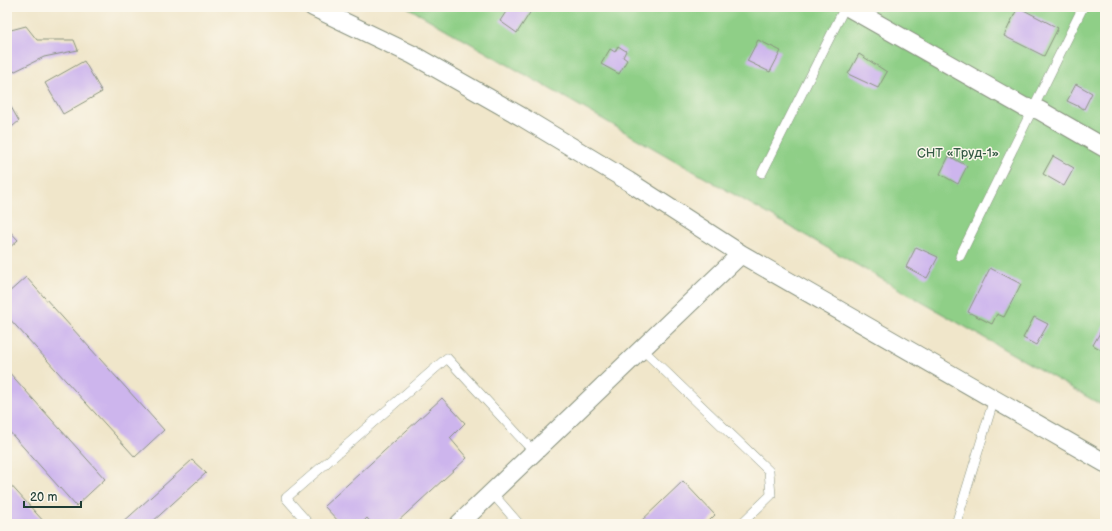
<svg xmlns="http://www.w3.org/2000/svg" width="1112" height="531" font-family="'Balsamiq Sans',sans-serif">
<rect width="100%" height="100%" fill="#fbf7ec"/>
<filter id="ink" filterUnits="userSpaceOnUse"><feTurbulence type="fractalNoise" baseFrequency=".025" numOctaves="2"/><feDisplacementMap in="SourceGraphic" scale="8" xChannelSelector="R" yChannelSelector="G"/><feConvolveMatrix kernelMatrix="1 2 1 2 8 2 1 2 1" color-interpolation-filters="sRGB"/></filter>
<filter id="wash" filterUnits="userSpaceOnUse"><feTurbulence type="fractalNoise" baseFrequency=".012" numOctaves="4" result="noise"/><feDisplacementMap in="SourceGraphic" scale="16" xChannelSelector="R" yChannelSelector="G"/><feGaussianBlur stdDeviation="0.9" result="paint"/><feColorMatrix in="noise" values="0 0 0 0 0 0 0 0 0 0 0 0 0 0 0 0 0 1.4 0 .05"/><feComposite in="paint" operator="in"/></filter>
<g filter="url(#wash)">
<rect width="100%" height="100%" fill="#f0e6ca"/>
<path fill="#8fcf87" stroke="#57865e" d="M 407,7 L 1105,7 L 1105,407 Z"/>
<g id="blocks">
<path fill="#cdb5ed" d="M 509,7 L 533,8 L 517,33 L 500,21 Z
M 1018,7 L 1058,28 L 1044,56 L 1004,36 Z
M 26,26 L 37,40 L 74,40 L 78,50 L 44,57 L 7,75 L 7,31 Z
M 758,40 L 781,51 L 770,72 L 747,61 Z
M 618,46 L 626,51 L 623,57 L 627,60 L 619,74 L 601,64 L 610,49 L 615,52 Z
M 859,54 L 887,72 L 878,88 L 848,74 Z
M 84,61 L 102,92 L 63,114 L 45,83 Z
M 1076,84 L 1092,93 L 1084,109 L 1067,101 Z
M 7,100 L 19,121 L 7,131 Z
M 949,156 L 967,166 L 958,184 L 940,174 Z
M 1053,156 L 1074,168 L 1064,186 L 1043,174 Z
M 7,228 L 18,240 L 7,250 Z
M 916,247 L 938,257 L 927,278 L 906,267 Z
M 990,268 L 1021,284 L 1004,317 L 997,314 L 992,324 L 968,312 Z
M 26,277 L 164,430 L 135,457 L 7,316 L 7,294 Z
M 1034,317 L 1048,324 L 1036,345 L 1023,338 Z
M 1105,324 L 1105,352 L 1093,345 Z
M 7,370 L 105,479 L 76,506 L 7,429 Z
M 442,398 L 465,423 L 450,438 L 467,458 L 395,524 L 372,524 L 367,518 L 361,524 L 341,524 L 324,506 Z
M 192,460 L 206,473 L 150,524 L 121,524 Z
M 7,481 L 46,524 L 7,524 Z
M 683,481 L 715,515 L 706,524 L 638,524 Z"/>
</g>
</g>
<g filter="url(#ink)">
<use href="#blocks" fill-opacity="0" stroke="#88927f" stroke-width="1"/>
<g fill="none" stroke-linecap="round" stroke-linejoin="round">
<defs>
<path id="service" d="M 762,173 L 845,7
M 960,256 L 1083,7
M 642,349 L 769,471 L 771,495 L 741,524
M 492,493 L 519,524
M 309,524 L 286,498 L 447,358 L 534,452
M 956,524 L 994,399"/>
<path id="minor" d="M 313,7 L 413,55 L 522,117 L 628,181 L 741,254 L 1105,463
M 848,7 L 1024,107 L 1039,110 L 1105,148
M 459,524 L 741,254"/>
</defs>
<use href="#service" stroke="#88927f" stroke-width="10"/>
<use href="#minor" stroke="#88927f" stroke-width="20"/>
<use href="#service" stroke="#fff" stroke-width="9"/>
<use href="#minor" stroke="#fff" stroke-width="18"/>
</g>
</g>
<g text-anchor="middle" dominant-baseline="central" stroke-width="3" stroke-linejoin="round" paint-order="stroke">
<g font-size="13" fill="#355a45" stroke="#fbf7ec">
<text x="958" y="153">СНТ «Труд-1»</text>
</g>
</g>
<rect width="1112" height="531" fill="none" stroke="#fbf7ec" stroke-width="24"/>
<path d="M24 501v6h57v-6" fill="none" stroke="#1f3d34" stroke-width="2"/>
<text x="30" y="501" font-size="12" fill="#1f3d34" stroke="#fbf7ec" stroke-width="3" paint-order="stroke">20 m</text>
</svg>
